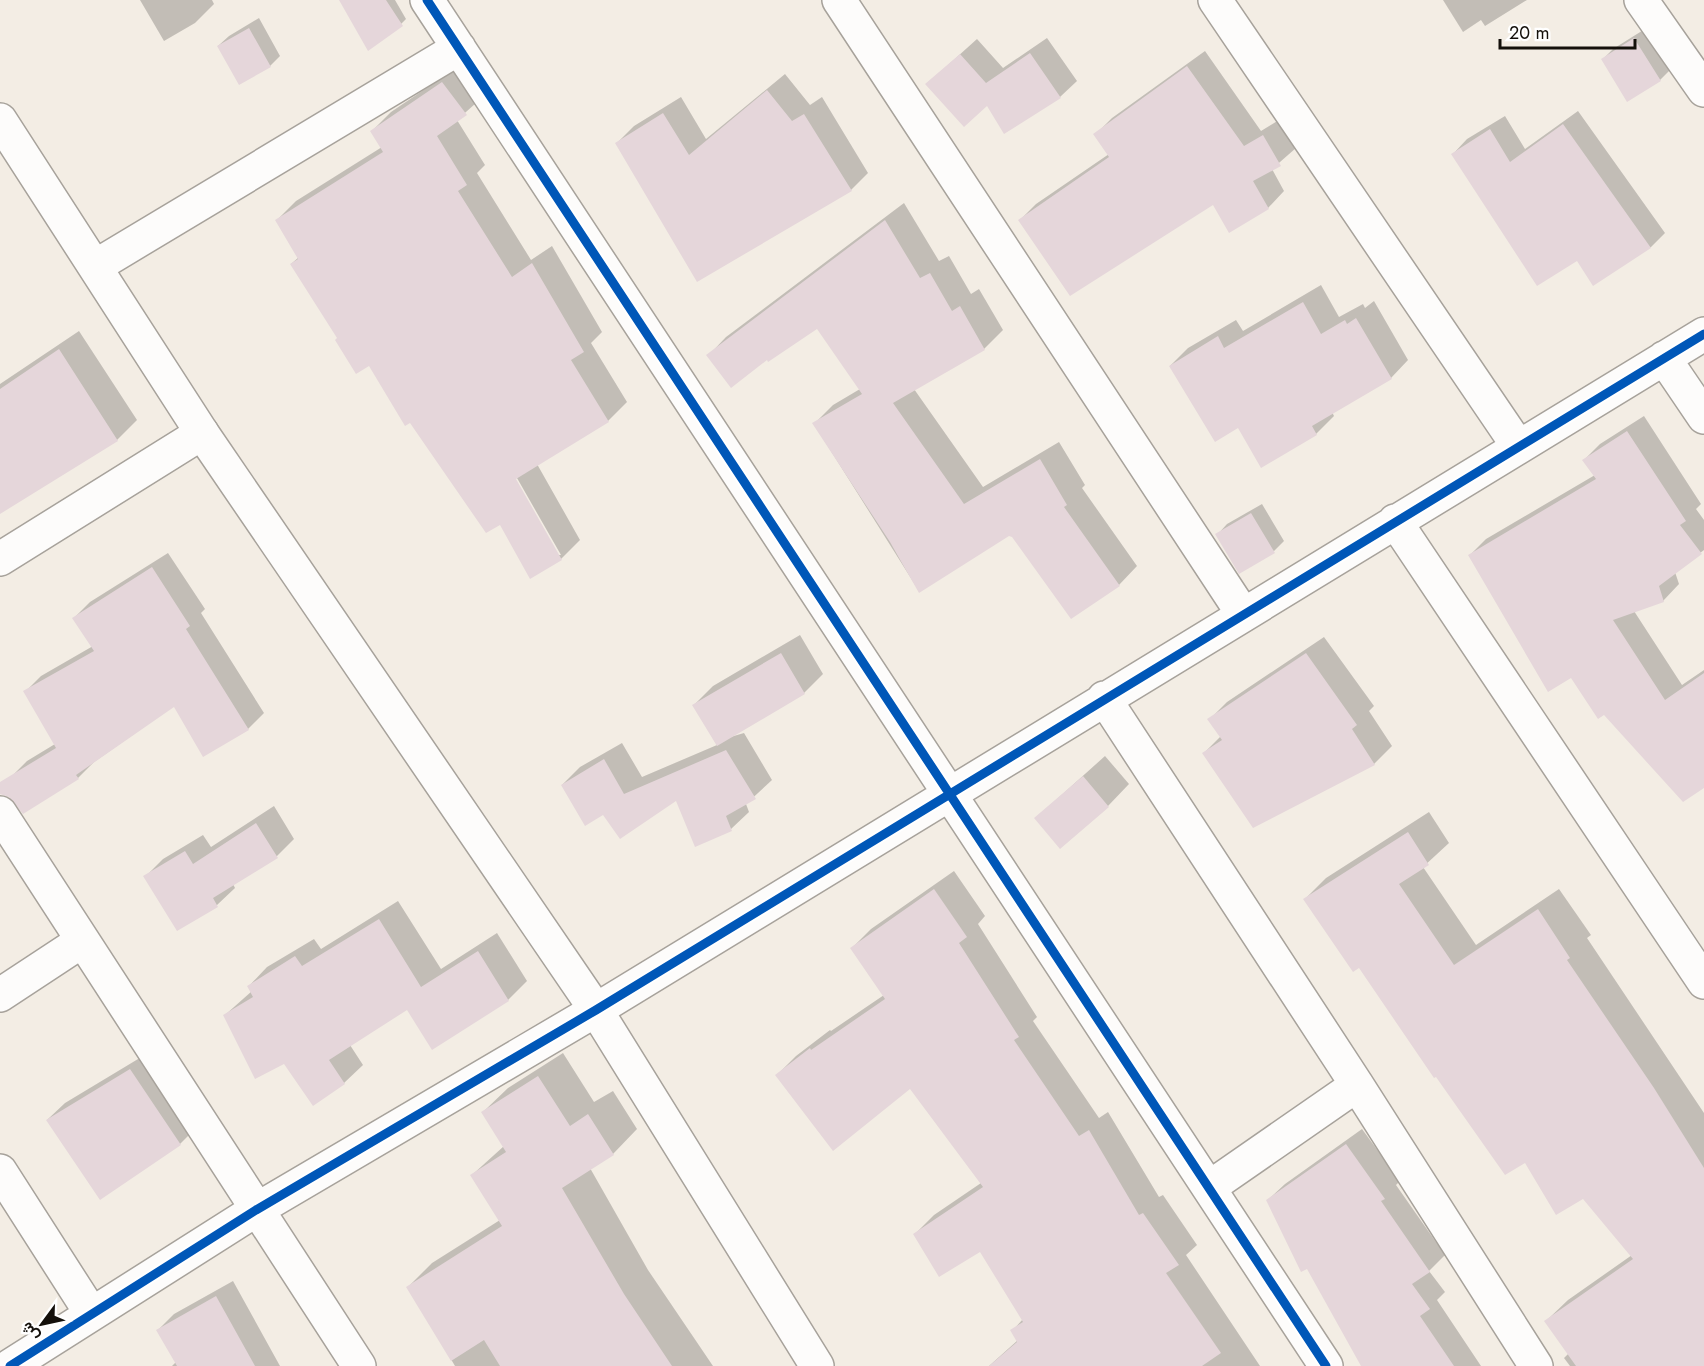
<svg xmlns="http://www.w3.org/2000/svg" width="1704" height="1366" font-family="Jost,Vazirmatn,sans-serif">
<rect width="100%" height="100%" fill="#f3ede4"/>
<path fill="#0003" fill-rule="evenodd" d="M 140,0 L 212,0 L 214,4 L 195,23 L 164,41 Z
M 341,0 L 395,0 L 406,19 L 395,30 Z
M 1443,0 L 1527,0 L 1485,26 L 1481,20 L 1463,32 Z
M 259,18 L 280,56 L 270,66 L 218,46 L 229,36 Z
M 1645,29 L 1670,70 L 1660,80 L 1603,59 L 1613,49 Z
M 1047,38 L 1077,81 L 1060,97 L 1005,132 L 987,104 L 927,84 L 977,39 L 1003,68 Z
M 1205,51 L 1261,131 L 1279,120 L 1296,148 L 1272,169 L 1284,191 L 1268,208 L 1213,203 L 1020,220 L 1036,204 L 1109,154 L 1095,135 L 1112,118 Z
M 462,64 L 485,95 L 457,120 L 485,165 L 477,173 L 531,260 L 552,246 L 602,332 L 591,343 L 627,402 L 608,421 L 537,464 L 580,540 L 561,559 L 500,523 L 369,364 L 339,338 L 291,264 L 299,257 L 277,220 L 296,201 L 382,147 L 372,131 L 391,112 ZM 513,471 L 561,555 L 558,555 L 511,473 Z
M 785,74 L 810,105 L 822,97 L 868,173 L 851,190 L 617,143 L 634,126 L 681,97 L 706,139 Z
M 1578,111 L 1665,233 L 1651,247 L 1593,284 L 1577,258 L 1453,154 L 1467,139 L 1505,116 L 1525,149 Z
M 904,203 L 939,261 L 949,256 L 971,294 L 979,289 L 1003,330 L 984,349 L 914,389 L 983,487 L 1059,442 L 1085,485 L 1082,488 L 1137,566 L 1119,585 L 1009,534 L 919,591 L 814,424 L 833,405 L 860,389 L 817,327 L 767,358 L 708,356 L 726,337 Z
M 1321,285 L 1339,317 L 1363,304 L 1365,308 L 1374,301 L 1408,360 L 1391,378 L 1332,412 L 1334,416 L 1316,434 L 1262,466 L 1239,426 L 1170,366 L 1188,348 L 1236,320 L 1243,331 Z
M 79,331 L 137,420 L 117,440 L 0,504 L 0,384 Z
M 1644,416 L 1701,504 L 1696,509 L 1704,520 L 1704,550 L 1675,572 L 1679,584 L 1663,601 L 1634,611 L 1682,685 L 1704,670 L 1704,786 L 1571,676 L 1470,555 L 1486,539 L 1595,475 L 1584,460 L 1600,444 Z
M 1262,504 L 1284,541 L 1274,551 L 1217,535 L 1227,524 Z
M 168,553 L 205,609 L 201,613 L 264,713 L 248,729 L 204,755 L 175,705 L 94,762 L 78,778 L 11,777 L 27,761 L 55,744 L 25,692 L 41,676 L 93,646 L 74,618 L 90,602 Z
M 800,635 L 823,674 L 804,693 L 727,738 L 744,733 L 772,780 L 746,804 L 749,812 L 731,829 L 696,845 L 676,799 L 604,813 L 562,785 L 580,767 L 622,743 L 642,777 L 717,745 L 694,705 L 713,686 Z
M 1324,637 L 1374,706 L 1369,711 L 1392,746 L 1374,764 L 1253,826 L 1204,753 L 1221,736 L 1209,720 L 1227,702 Z
M 1105,756 L 1129,784 L 1108,806 L 1036,818 Z
M 274,806 L 294,839 L 277,856 L 233,884 L 235,888 L 217,905 L 178,929 L 145,877 L 163,859 L 203,835 L 211,847 Z
M 1429,812 L 1449,843 L 1423,867 L 1476,945 L 1559,889 L 1591,935 L 1587,938 L 1704,1113 L 1704,1366 L 1570,1366 L 1564,1358 L 1569,1353 L 1546,1321 L 1568,1300 L 1632,1255 L 1583,1197 L 1525,1161 L 1305,899 L 1326,878 Z
M 954,871 L 985,916 L 978,924 L 1037,1017 L 1033,1021 L 1099,1118 L 1108,1112 L 1159,1197 L 1163,1195 L 1197,1245 L 1186,1255 L 1260,1366 L 989,1366 L 1018,1340 L 1012,1331 L 1023,1319 L 980,1250 L 915,1234 L 934,1215 L 981,1183 L 911,1087 L 777,1075 L 796,1056 L 830,1030 L 831,1031 L 884,995 L 852,948 L 871,929 Z
M 398,901 L 441,969 L 497,933 L 527,981 L 508,1000 L 408,1008 L 350,1045 L 363,1065 L 344,1083 L 285,1062 L 225,1015 L 252,991 L 249,986 L 267,967 L 314,939 L 321,949 Z
M 148,1053 L 198,1126 L 180,1144 L 101,1198 L 47,1120 L 65,1103 Z
M 563,1053 L 594,1102 L 613,1091 L 637,1129 L 613,1154 L 590,1168 L 648,1270 L 713,1366 L 455,1366 L 408,1287 L 432,1263 L 500,1220 L 472,1175 L 504,1146 L 483,1112 L 508,1088 Z
M 1362,1129 L 1400,1181 L 1396,1185 L 1445,1255 L 1429,1271 L 1445,1292 L 1437,1300 L 1481,1366 L 1367,1366 L 1268,1200 L 1285,1184 Z
M 233,1281 L 280,1366 L 172,1366 L 176,1362 L 158,1330 L 174,1314 Z"/>
<path fill="#e5d6da" d="M 339,0 L 386,0 L 403,26 L 368,51 Z
M 249,28 L 271,67 L 239,85 L 217,46 Z
M 1634,38 L 1661,81 L 1627,102 L 1601,59 Z
M 1030,53 L 1061,98 L 1004,134 L 987,106 L 964,127 L 925,84 L 960,54 L 986,83 Z
M 1187,66 L 1244,146 L 1263,135 L 1281,166 L 1253,181 L 1269,209 L 1229,233 L 1213,205 L 1070,296 L 1018,220 L 1109,157 L 1093,134 Z
M 442,82 L 467,115 L 437,136 L 467,185 L 458,191 L 512,277 L 532,263 L 584,352 L 571,360 L 609,422 L 516,479 L 562,560 L 530,579 L 500,525 L 486,533 L 410,423 L 405,426 L 369,366 L 356,374 L 335,340 L 337,338 L 290,264 L 298,259 L 275,220 L 383,152 L 370,131 Z
M 767,90 L 792,121 L 804,114 L 852,191 L 697,282 L 615,143 L 663,113 L 689,155 Z
M 1563,124 L 1651,248 L 1593,286 L 1577,261 L 1537,286 L 1451,154 L 1490,129 L 1510,162 Z
M 885,220 L 920,278 L 930,273 L 952,311 L 960,306 L 985,350 L 893,403 L 964,504 L 1040,459 L 1067,505 L 1064,507 L 1120,586 L 1071,619 L 1012,537 L 1009,536 L 919,593 L 890,542 L 812,423 L 862,394 L 817,329 L 768,362 L 767,360 L 731,388 L 706,355 Z
M 1303,302 L 1321,334 L 1345,320 L 1347,324 L 1356,318 L 1392,379 L 1312,426 L 1317,435 L 1261,468 L 1238,428 L 1215,442 L 1169,366 L 1218,336 L 1224,348 Z
M 59,349 L 118,441 L 0,514 L 0,389 Z
M 1627,431 L 1686,521 L 1680,525 L 1702,554 L 1659,586 L 1664,602 L 1613,620 L 1665,700 L 1704,673 L 1704,788 L 1683,802 L 1604,715 L 1598,719 L 1571,678 L 1548,692 L 1468,555 L 1596,479 L 1582,460 Z
M 1251,513 L 1275,553 L 1239,574 L 1215,534 Z
M 152,567 L 190,626 L 186,629 L 249,730 L 203,757 L 174,707 L 76,775 L 79,779 L 23,814 L 9,797 L 0,794 L 0,782 L 56,748 L 23,691 L 94,651 L 72,618 Z
M 781,653 L 805,694 L 717,746 L 692,705 Z
M 1306,653 L 1357,725 L 1352,729 L 1375,765 L 1253,828 L 1202,753 L 1222,740 L 1207,719 Z
M 726,750 L 756,799 L 726,816 L 732,831 L 695,847 L 676,801 L 620,839 L 603,815 L 585,826 L 561,785 L 604,759 L 624,794 Z
M 1083,776 L 1109,807 L 1060,849 L 1034,818 Z
M 256,823 L 278,858 L 213,898 L 218,907 L 177,931 L 143,876 L 185,851 L 193,864 Z
M 1408,832 L 1429,865 L 1399,884 L 1454,965 L 1538,909 L 1570,958 L 1567,960 L 1654,1088 L 1704,1168 L 1704,1366 L 1576,1366 L 1544,1321 L 1633,1259 L 1583,1199 L 1556,1215 L 1525,1163 L 1505,1175 L 1436,1077 L 1434,1078 L 1359,968 L 1353,972 L 1303,899 Z
M 934,889 L 967,937 L 959,943 L 1019,1037 L 1014,1040 L 1079,1136 L 1089,1130 L 1139,1215 L 1143,1213 L 1179,1265 L 1166,1273 L 1221,1353 L 1202,1366 L 989,1366 L 1017,1342 L 1010,1330 L 1023,1322 L 980,1252 L 939,1277 L 913,1234 L 983,1187 L 910,1089 L 833,1151 L 775,1075 L 810,1048 L 811,1050 L 885,999 L 850,948 Z
M 379,919 L 421,987 L 478,951 L 509,1001 L 432,1050 L 407,1010 L 329,1060 L 345,1084 L 313,1106 L 284,1064 L 255,1079 L 223,1015 L 253,997 L 247,986 L 295,956 L 302,966 Z
M 130,1069 L 181,1145 L 100,1200 L 46,1120 Z
M 538,1076 L 570,1126 L 588,1114 L 614,1155 L 562,1188 L 624,1294 L 672,1366 L 500,1366 L 484,1340 L 451,1361 L 406,1287 L 502,1226 L 470,1175 L 506,1152 L 481,1112 Z
M 1346,1144 L 1385,1199 L 1381,1201 L 1430,1272 L 1412,1284 L 1430,1309 L 1420,1316 L 1454,1366 L 1361,1366 L 1307,1269 L 1301,1272 L 1266,1200 Z
M 216,1296 L 255,1366 L 177,1366 L 156,1330 Z"/>
<g fill="none" stroke-linecap="round" stroke-linejoin="round">
<defs>
<path id="minor" d="M 427,0 L 1326,1366
M 839,0 L 1243,614
M 1215,0 L 1518,446
M 1641,0 L 1704,90
M 96,266 L 459,48
M 1664,358 L 1704,417
M 1395,521 L 1704,982
M 0,559 L 202,433
M 1104,698 L 1357,1085 L 1536,1366
M 0,813 L 359,1366
M 0,995 L 82,941
M 0,1171 L 91,1313
M 1210,1187 L 1357,1085
M 10,1366 L 256,1210 L 596,1010 L 1704,334"/>
<path id="tertiary" d="M 0,120 L 202,433 L 596,1010 L 817,1366"/>
</defs>
<use href="#minor" stroke="#a7a29b" stroke-width="36"/>
<use href="#tertiary" stroke="#a7a29b" stroke-width="36"/>
<use href="#minor" stroke="#fdfcfb" stroke-width="33"/>
<use href="#tertiary" stroke="#fdfcfb" stroke-width="33"/>
<defs>
<path id="cycleway" d="M 427,0 L 1326,1366
M 10,1366 L 256,1210 L 596,1010 L 1704,334"/>
</defs>
<use href="#cycleway" stroke="#fff" stroke-width="13"/>
<use href="#cycleway" stroke="#0057b8" stroke-width="9"/>
</g>
<g transform="translate(42 1324) rotate(237)" stroke="#ffffff" stroke-width="4.5" paint-order="stroke">
<path d="M0-4.5L10 22L0 15L-10 22Z" fill="#14100b"/>
<text y="-9" font-size="16" font-weight="bold" text-anchor="middle" fill="#14100b">ش</text>
</g>
<path d="M1500 39v9h135v-9" fill="none" stroke="#14100b" stroke-width="3"/>
<text x="1509" y="39" font-size="18" fill="#14100b" stroke="#ffffff" stroke-width="4.5" paint-order="stroke">20 m</text>
</svg>
